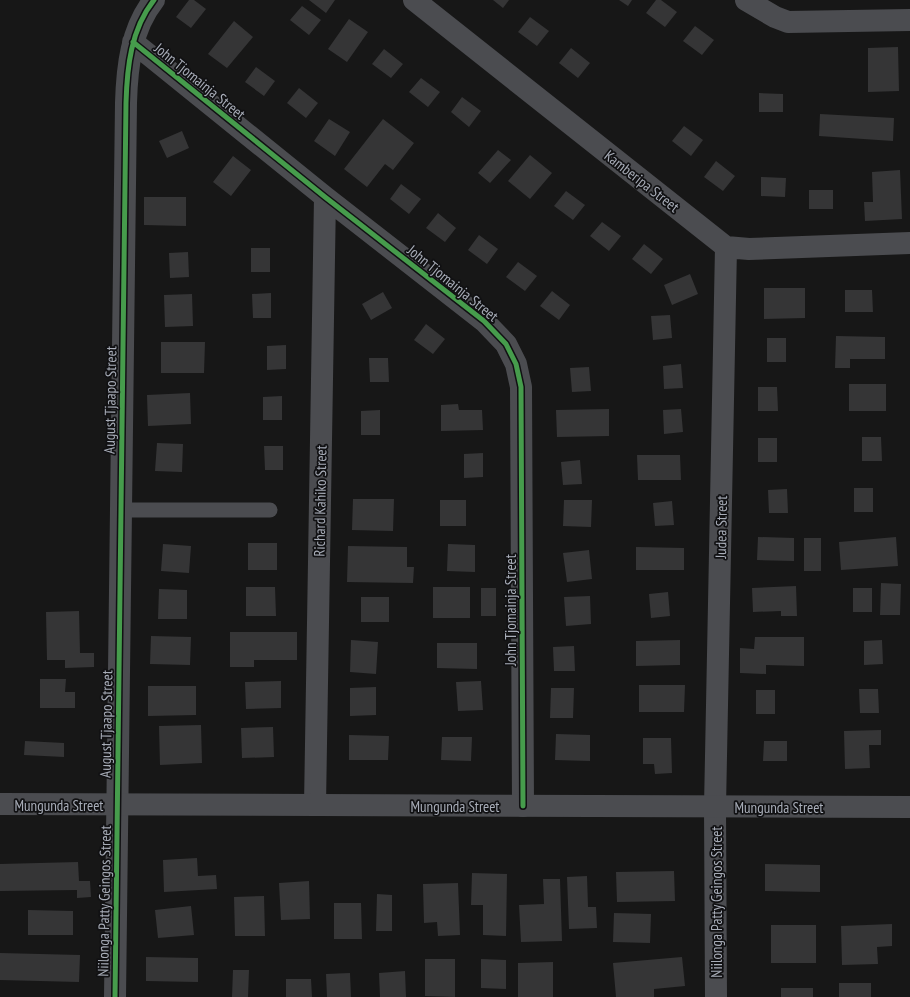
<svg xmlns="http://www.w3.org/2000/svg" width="910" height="997" font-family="'PT Sans Narrow',sans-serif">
<rect width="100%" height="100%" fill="#171717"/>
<path fill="#353536" d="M 189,0 L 194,0 L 206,9 L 191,28 L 176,17 Z
M 309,0 L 335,0 L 326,13 Z
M 493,0 L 509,0 L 503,8 Z
M 619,0 L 632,0 L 628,6 Z
M 656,0 L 661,0 L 677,12 L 665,27 L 646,13 Z
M 302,6 L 321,20 L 309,35 L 290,20 Z
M 530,17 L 549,31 L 537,46 L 518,32 Z
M 349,19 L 368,32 L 347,62 L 328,49 Z
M 234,21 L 253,37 L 227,68 L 208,54 Z
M 695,26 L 714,40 L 702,55 L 683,41 Z
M 898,47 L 899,91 L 868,92 L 868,48 Z
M 571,48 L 590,63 L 578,78 L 559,63 Z
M 384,49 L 403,64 L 391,78 L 372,64 Z
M 256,67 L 275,81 L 264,96 L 245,82 Z
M 421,78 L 440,92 L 428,107 L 409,92 Z
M 299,88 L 318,103 L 306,118 L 287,103 Z
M 759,93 L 783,94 L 783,112 L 759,112 Z
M 462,97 L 481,111 L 469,127 L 451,112 Z
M 820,114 L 894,118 L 893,141 L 819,136 Z
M 329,119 L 350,132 L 335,156 L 314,141 Z
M 383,119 L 414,143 L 393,170 L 385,164 L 367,187 L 344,169 Z
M 684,126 L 703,140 L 691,156 L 672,141 Z
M 182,131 L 189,148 L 167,158 L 159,141 Z
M 498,150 L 511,160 L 490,183 L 478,173 Z
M 530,155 L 552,173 L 530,199 L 508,181 Z
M 233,156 L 251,170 L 231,196 L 213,182 Z
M 716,161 L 735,176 L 723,191 L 704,177 Z
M 900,170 L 902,219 L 865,221 L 864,202 L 873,202 L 872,172 Z
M 761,177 L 786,178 L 785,197 L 761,196 Z
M 401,184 L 421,199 L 409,214 L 390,199 Z
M 809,190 L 833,190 L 833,209 L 809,209 Z
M 566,191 L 585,205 L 573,220 L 554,206 Z
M 144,197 L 186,197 L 186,226 L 144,225 Z
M 438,213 L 456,228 L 445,242 L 426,228 Z
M 602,222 L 621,236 L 609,251 L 590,236 Z
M 479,235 L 498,249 L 487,264 L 468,250 Z
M 644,244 L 663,259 L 651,274 L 632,259 Z
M 251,248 L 270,248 L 270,272 L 251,272 Z
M 188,252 L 189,277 L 170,278 L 169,253 Z
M 518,262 L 537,276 L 525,291 L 506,277 Z
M 690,274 L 698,294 L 672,305 L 664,285 Z
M 764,288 L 805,288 L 805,318 L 764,319 Z
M 845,290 L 872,290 L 873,312 L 845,312 Z
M 552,291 L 570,305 L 559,320 L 540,306 Z
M 383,292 L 392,308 L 371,320 L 362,304 Z
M 271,293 L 271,318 L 253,318 L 252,294 Z
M 192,294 L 193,326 L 165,327 L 164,295 Z
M 670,315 L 672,338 L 653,340 L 651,316 Z
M 426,324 L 445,339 L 433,354 L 414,340 Z
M 836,336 L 885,337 L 885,359 L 850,359 L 850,368 L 835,368 Z
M 767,338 L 786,338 L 786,362 L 767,362 Z
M 161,342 L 205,342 L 204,373 L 161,373 Z
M 286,345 L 286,369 L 267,370 L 267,346 Z
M 369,358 L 388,358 L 389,382 L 370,382 Z
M 681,364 L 683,388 L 664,389 L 663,366 Z
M 589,367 L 591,391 L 572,392 L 570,368 Z
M 849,384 L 886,384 L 886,411 L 849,411 Z
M 758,387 L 777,387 L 778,411 L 758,411 Z
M 190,393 L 191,424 L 148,426 L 147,395 Z
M 282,396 L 282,420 L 263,420 L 263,397 Z
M 458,404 L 459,410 L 482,410 L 483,430 L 441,431 L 441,405 Z
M 609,409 L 609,436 L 557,437 L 556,410 Z
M 681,409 L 683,432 L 664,434 L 663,410 Z
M 380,410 L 380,435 L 361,435 L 361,411 Z
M 862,437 L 881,437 L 882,461 L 862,461 Z
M 758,438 L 777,438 L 777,462 L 758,462 Z
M 157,443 L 183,444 L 182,472 L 155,471 Z
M 264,446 L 283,446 L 283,470 L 265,470 Z
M 483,453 L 483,477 L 464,478 L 464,454 Z
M 637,455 L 680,455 L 681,480 L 638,480 Z
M 580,460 L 582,484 L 563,485 L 561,462 Z
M 854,488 L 873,488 L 873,512 L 854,512 Z
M 787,489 L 788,513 L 769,513 L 768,490 Z
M 353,499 L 394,499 L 393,531 L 352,530 Z
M 440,500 L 466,500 L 466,526 L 440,526 Z
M 564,500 L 592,500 L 591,527 L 563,526 Z
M 672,501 L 674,525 L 655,526 L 653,503 Z
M 758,537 L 794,538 L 794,561 L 757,560 Z
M 896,537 L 898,566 L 841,570 L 839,542 Z
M 804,538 L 821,538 L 821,571 L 804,571 Z
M 248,543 L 277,543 L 277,570 L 248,570 Z
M 163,544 L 191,546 L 189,573 L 161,571 Z
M 448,544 L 475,545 L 475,572 L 447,571 Z
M 348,546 L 407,547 L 407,567 L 414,567 L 413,583 L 347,582 Z
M 636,547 L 684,548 L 684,570 L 636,570 Z
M 589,550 L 592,579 L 567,582 L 563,553 Z
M 881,583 L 901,584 L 900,615 L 880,615 Z
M 796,586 L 797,616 L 781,616 L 781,611 L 753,612 L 752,588 Z
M 246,587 L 275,587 L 276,616 L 246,616 Z
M 433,587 L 470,587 L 470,618 L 433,618 Z
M 481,588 L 496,588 L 496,616 L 481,616 Z
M 853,588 L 872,588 L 872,612 L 853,612 Z
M 159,589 L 187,590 L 187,619 L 158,619 Z
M 668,592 L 670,616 L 651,618 L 649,594 Z
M 590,596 L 591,624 L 566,626 L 564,597 Z
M 361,597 L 389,597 L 389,622 L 361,622 Z
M 79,611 L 80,653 L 94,653 L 94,667 L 65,668 L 65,660 L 47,660 L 46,612 Z
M 230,632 L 297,632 L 297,660 L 254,660 L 254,667 L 230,667 Z
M 151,636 L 191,637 L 190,665 L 150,664 Z
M 755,637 L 804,637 L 804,666 L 766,665 L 766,674 L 740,673 L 740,648 L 754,649 Z
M 351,640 L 378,642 L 376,674 L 350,672 Z
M 680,640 L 680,665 L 636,666 L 636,641 Z
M 882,640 L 883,664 L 864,665 L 864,641 Z
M 437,643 L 477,643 L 477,669 L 437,668 Z
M 574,646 L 575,671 L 554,671 L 553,647 Z
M 40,679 L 66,679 L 65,692 L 75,692 L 75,708 L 40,708 Z
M 281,681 L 281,708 L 246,709 L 245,682 Z
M 481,681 L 483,710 L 458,711 L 456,682 Z
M 639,685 L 685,685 L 684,712 L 639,712 Z
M 148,686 L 196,686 L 196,715 L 148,716 Z
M 376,687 L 376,715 L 350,716 L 350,688 Z
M 551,688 L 574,688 L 573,718 L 550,718 Z
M 859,689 L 878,689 L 879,713 L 860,713 Z
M 756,690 L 775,690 L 775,714 L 756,714 Z
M 201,725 L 202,763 L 160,765 L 159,726 Z
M 273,727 L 274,757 L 242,758 L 241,728 Z
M 881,730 L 881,745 L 869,745 L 870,768 L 845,769 L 844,731 Z
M 556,734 L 590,735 L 590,761 L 555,760 Z
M 349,735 L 389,736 L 388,760 L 349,760 Z
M 442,737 L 472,737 L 471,761 L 441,760 Z
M 643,738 L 671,738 L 672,773 L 655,774 L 654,764 L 643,764 Z
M 25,741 L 64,743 L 64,757 L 24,755 Z
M 764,741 L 787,741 L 787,761 L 763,761 Z
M 197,858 L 198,876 L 216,875 L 217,889 L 164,892 L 163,860 Z
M 78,862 L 79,881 L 90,881 L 91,897 L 77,898 L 77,890 L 0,891 L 0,864 Z
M 765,864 L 820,865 L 820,892 L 765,891 Z
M 674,871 L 675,901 L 617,902 L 616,872 Z
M 472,873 L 507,874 L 506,936 L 483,935 L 483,905 L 471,905 Z
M 587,876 L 588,907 L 596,907 L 597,928 L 569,929 L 567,877 Z
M 543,879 L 560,879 L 562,941 L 521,942 L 519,905 L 544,904 Z
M 309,881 L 310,919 L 281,920 L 279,883 Z
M 458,883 L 460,935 L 438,936 L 437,922 L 424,923 L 423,884 Z
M 377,894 L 392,895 L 392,931 L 376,931 Z
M 264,896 L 265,936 L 235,936 L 234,897 Z
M 334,903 L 361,903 L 362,939 L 334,939 Z
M 191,906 L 194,935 L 158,938 L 155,910 Z
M 28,910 L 73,911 L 73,935 L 28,935 Z
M 614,913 L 651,914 L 650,943 L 613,942 Z
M 892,924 L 892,946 L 877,947 L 878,964 L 842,965 L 841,926 Z
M 771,925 L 816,925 L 816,963 L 771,963 Z
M 0,953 L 80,955 L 79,982 L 0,980 Z
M 146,957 L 198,958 L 198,982 L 146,981 Z
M 682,957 L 685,986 L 654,989 L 654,997 L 616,997 L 613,963 Z
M 425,959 L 455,959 L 455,997 L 425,996 Z
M 481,959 L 506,960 L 506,989 L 481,988 Z
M 553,962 L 553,997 L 518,997 L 518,963 Z
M 233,970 L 249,970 L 248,997 L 232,997 Z
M 405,971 L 406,997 L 380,997 L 379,973 Z
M 350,973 L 351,997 L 327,997 L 326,974 Z
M 286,979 L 311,979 L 312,997 L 286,997 Z
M 839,983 L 871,983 L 871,997 L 839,997 Z
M 781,988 L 813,988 L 813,997 L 781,997 Z"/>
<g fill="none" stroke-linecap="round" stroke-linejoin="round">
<path stroke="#4b4c50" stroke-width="15" d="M 121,510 L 270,510"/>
<path stroke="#4b4c50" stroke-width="22" d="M 414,0 L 726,247 L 749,249 L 910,243
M 746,0 L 775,17 L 788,22 L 910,20
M 133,42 L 325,197 L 484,321 L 506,344 L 516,364 L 521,387 L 523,806
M 315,805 L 325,197
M 115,997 L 126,103 C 127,67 131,29 154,0
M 716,997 L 715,807 L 726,247"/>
<path stroke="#4b4c50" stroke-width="22" d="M 0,804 L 910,807"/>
<defs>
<path id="cycleway" d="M 133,42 L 325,197 L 484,321 L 506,344 L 516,364 L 521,387 L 523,806
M 115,997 L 126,103 C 127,67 131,29 154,0"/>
</defs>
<use href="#cycleway" stroke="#111113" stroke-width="8"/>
<use href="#cycleway" stroke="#469c4c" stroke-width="5"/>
</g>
<g text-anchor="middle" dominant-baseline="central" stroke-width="3.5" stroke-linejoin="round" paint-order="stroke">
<g font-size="15" fill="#a8adb8" stroke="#111113">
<text transform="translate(200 81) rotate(39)">John Tjomainja Street</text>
<text transform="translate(642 181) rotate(38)">Kamberipa Street</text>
<text transform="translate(453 283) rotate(39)">John Tjomainja Street</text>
<text transform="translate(110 400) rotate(-89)">August Tjaapo Street</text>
<text transform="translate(320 501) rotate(-89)">Richard Kahiko Street</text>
<text transform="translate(721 527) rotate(-89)">Judea Street</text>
<text transform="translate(510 610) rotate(-90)">John Tjomainja Street</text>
<text transform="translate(106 724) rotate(-89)">August Tjaapo Street</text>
<text x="59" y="805">Mungunda Street</text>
<text x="455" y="806">Mungunda Street</text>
<text x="779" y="807">Mungunda Street</text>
<text transform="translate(104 901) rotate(-89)">Niilonga Patty Geingos Street</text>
<text transform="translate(716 902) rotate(-90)">Niilonga Patty Geingos Street</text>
</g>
</g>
</svg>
